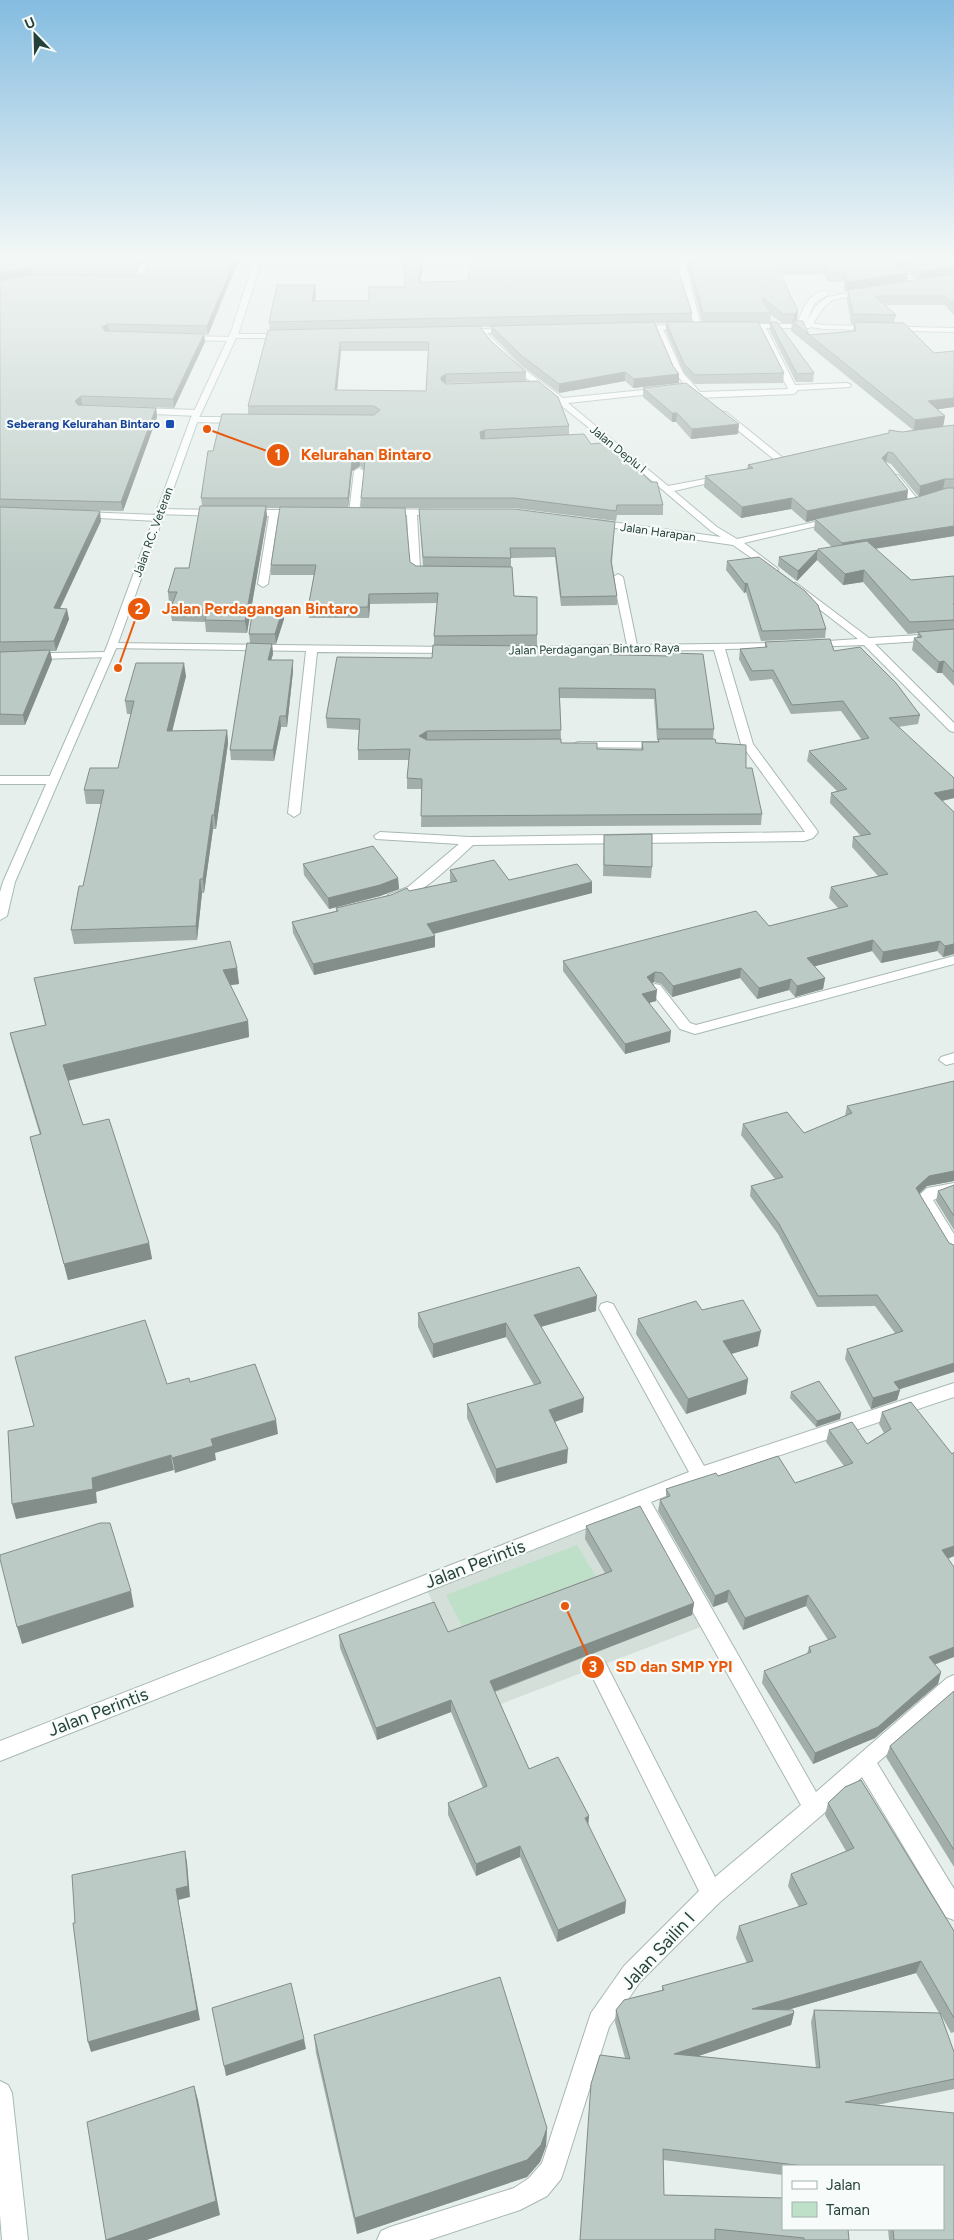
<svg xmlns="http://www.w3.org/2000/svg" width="954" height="2240" font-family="Figtree,sans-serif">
<rect width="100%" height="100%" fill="#e6efeb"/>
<path fill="#d4dfda" d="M 639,1511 L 706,1625 L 483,1711 L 426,1588 Z"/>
<path fill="#bfe0c8" d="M 577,1545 L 598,1580 L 465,1632 L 446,1595 Z"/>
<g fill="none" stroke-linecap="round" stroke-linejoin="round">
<defs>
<path id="minor" d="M 148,258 L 155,258 L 147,268 L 144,280 L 123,282 L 123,278 L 138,276 L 139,268 Z
M 677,258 L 684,260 L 702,329 L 695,327 L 681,285 Z
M 802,321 L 823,325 L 954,328 L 954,332 L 823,329 L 799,325 L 799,321 Z
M 761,324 L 765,326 L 795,385 L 847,383 L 851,385 L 850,387 L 798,390 L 794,394 L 696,398 L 675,373 L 654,327 L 661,325 L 683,373 L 700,392 L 788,389 L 757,326 Z
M 483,329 L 521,367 L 563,398 L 664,388 L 664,392 L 661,393 L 568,403 L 668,486 L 726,475 L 726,479 L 674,491 L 717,527 L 737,539 L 833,518 L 838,521 L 744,543 L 777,568 L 778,570 L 773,573 L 733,545 L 594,525 L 594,521 L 597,520 L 721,537 L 711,531 C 660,488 610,444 558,403 C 529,380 501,361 479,331 Z
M 186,336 L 232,337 L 236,339 L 232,341 L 183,340 L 183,336 Z
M 136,408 L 197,410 L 201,413 L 197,416 L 133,413 L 132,411 Z
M 720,412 L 726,412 L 787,461 L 787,465 L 781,465 L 720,416 Z
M 194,417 L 240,417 L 244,420 L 240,423 L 191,422 L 191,418 Z
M 359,468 L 364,471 L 359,513 L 354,516 L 349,513 L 354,471 Z
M 892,475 L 898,475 L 919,501 L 919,505 L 913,505 L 892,479 Z
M 161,509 L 219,510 L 224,513 L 219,516 L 158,514 L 156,512 Z
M 385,509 L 442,510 L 442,514 L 439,515 L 417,515 L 420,568 L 432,571 L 432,575 L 416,575 L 410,569 L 407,515 L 382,514 L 382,510 Z
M 247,510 L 299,510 L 304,513 L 299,516 L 278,516 L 268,584 L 263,587 L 258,584 L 269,516 L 244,515 L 244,511 Z
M 82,512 L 158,515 L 163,518 L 158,521 L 79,517 L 79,513 Z
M 618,574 L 623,577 L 637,645 L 789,643 L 789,647 L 785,648 L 725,649 L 753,744 L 816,829 L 818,832 L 813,838 L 804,841 L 473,845 C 456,860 412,907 388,901 L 387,898 L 388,895 L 408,887 L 459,844 L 376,839 L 374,836 L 380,832 L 470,837 L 805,832 L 741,744 L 714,650 L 514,652 L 513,650 L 518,647 L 627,645 L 613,577 Z
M 796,583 L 869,638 L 954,633 L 954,639 L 875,644 L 954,723 L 954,732 L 950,731 L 864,645 L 809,647 L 809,643 L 813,642 L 858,639 L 792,588 L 792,584 Z
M 112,643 L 453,647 L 458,650 L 453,653 L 317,652 L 300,813 L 294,817 L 288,813 L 306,651 L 108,648 L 107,646 Z
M 107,652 L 111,653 L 111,657 L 0,660 L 0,654 Z
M 578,742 L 663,742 L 669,745 L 663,748 L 574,747 L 572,745 Z
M 0,776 L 51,776 L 57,780 L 51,784 L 0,784 Z
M 954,956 L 954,964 L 695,1034 L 680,1029 L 648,988 L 655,984 L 660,985 L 690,1023 L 696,1025 Z
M 954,1053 L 954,1063 L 946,1065 L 939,1060 L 941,1057 Z
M 954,1183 L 954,1193 L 933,1200 L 954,1234 L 954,1254 L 948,1252 L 916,1198 L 927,1188 Z
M 607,1302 L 613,1304 L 704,1466 L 954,1383 L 954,1397 L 706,1480 L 651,1502 L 816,1792 L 947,1678 L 954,1675 L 954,1697 L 877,1763 L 954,1889 L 954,1920 L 946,1917 L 862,1777 L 822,1815 L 720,1902 L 640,1982 L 609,2027 L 564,2170 L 561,2179 L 547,2196 L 520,2210 L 429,2240 L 377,2240 L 381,2231 L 390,2227 L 514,2188 L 529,2178 L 542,2163 L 591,2013 L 624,1966 L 699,1891 L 591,1674 L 588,1668 L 591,1662 L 598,1659 L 605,1662 L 715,1877 L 801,1805 L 635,1509 L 0,1761 L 0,1741 L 689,1472 L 599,1308 L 601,1304 Z"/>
<path id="secondary" d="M 255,258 L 263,258 L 238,334 L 286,334 L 290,336 L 286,338 L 236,338 L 198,420 L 117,646 L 15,882 L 7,916 L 0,920 L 0,892 L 3,882 L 107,646 L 190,420 L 231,332 Z
M 954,271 L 954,275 L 888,285 L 884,283 Z
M 868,289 L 872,291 L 871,293 L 832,300 L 823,308 L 810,328 L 741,328 L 737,326 L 741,324 L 795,324 L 798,322 C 803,308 810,290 828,291 L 828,295 L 815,302 L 806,323 L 815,307 L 827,297 Z
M 685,325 L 689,327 L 688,329 L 636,330 L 632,328 L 636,326 Z
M 510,328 L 514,330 L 513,332 L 463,334 L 459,332 L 463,330 Z
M 0,2081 L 8,2085 L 12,2093 L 28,2240 L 2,2240 L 0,2215 Z"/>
</defs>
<use href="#minor" stroke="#a8b8b2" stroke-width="2"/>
<use href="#secondary" stroke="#a4bbb3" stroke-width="2"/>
<use href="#minor" fill="#fff" fill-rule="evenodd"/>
<use href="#secondary" fill="#fff" fill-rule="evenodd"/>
</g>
<path fill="#a1aea9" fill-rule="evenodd" d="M 0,258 L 146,258 L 138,267 L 135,276 L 137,276 L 239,259 L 208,335 L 204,334 L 205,342 L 174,408 L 82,405 L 156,408 L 157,417 L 123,511 L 76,510 L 101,521 L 60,609 L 69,619 L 56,651 L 50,651 L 52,660 L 25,725 L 0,725 Z
M 681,258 L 889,258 L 907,281 L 918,280 L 890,258 L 954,258 L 954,316 L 945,305 L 885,305 L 896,315 L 894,323 L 934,353 L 954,351 L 954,407 L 937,409 L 945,416 L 943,426 L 954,425 L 954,536 L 875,549 L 911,580 L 954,576 L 954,686 L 942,673 L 937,673 L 912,650 L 914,638 L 917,638 L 918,633 L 908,634 L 863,582 L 843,585 L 817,560 L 818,549 L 832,547 L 814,530 L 815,520 L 806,522 L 791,509 L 741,518 L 704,487 L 705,476 L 747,469 L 748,465 L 889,433 L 889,430 L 902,432 L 913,430 L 791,331 L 792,323 L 782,323 L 771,315 L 770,323 L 759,323 L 784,373 L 783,383 L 695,384 L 684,373 L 666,331 L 666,323 L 655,323 L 673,366 L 679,374 L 679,383 L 633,388 L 625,381 L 559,393 L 522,366 L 491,334 L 491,327 L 480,327 L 492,342 L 526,372 L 526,381 L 569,426 L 569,435 L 591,444 L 663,505 L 663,515 L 617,515 L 616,521 L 514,508 L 405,508 L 410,562 L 416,566 L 423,566 L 419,509 L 615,522 L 612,563 L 617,596 L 617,605 L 561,606 L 555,557 L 511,558 L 511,567 L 514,596 L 537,597 L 537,653 L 668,656 L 714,729 L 713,739 L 716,743 L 746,768 L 762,814 L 761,825 L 421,827 L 422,789 L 407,789 L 407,778 L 409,760 L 358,760 L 358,750 L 359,730 L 327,728 L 326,718 L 432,658 L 434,645 L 434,636 L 437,603 L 370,604 L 369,618 L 309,618 L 308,608 L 314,575 L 271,575 L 271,565 L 280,508 L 266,508 L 267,517 L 247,633 L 206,632 L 205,622 L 172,621 L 170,609 L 172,604 L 169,604 L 168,592 L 189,568 L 202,506 L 201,498 L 213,451 L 248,415 L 248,406 L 270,330 L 269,322 L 315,285 L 316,294 L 315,301 L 369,301 L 420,282 L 680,276 L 692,313 L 692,322 L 702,322 L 686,260 ZM 823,274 L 828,282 L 844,281 L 845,291 L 848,291 L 847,300 L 851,324 L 854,324 L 853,331 L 809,335 L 795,321 L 797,320 L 782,275 ZM 341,351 L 428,351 L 426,391 L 337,390 ZM 492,382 L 446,384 L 446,383 ZM 886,462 L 891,464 L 919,497 L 907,499 ZM 360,466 L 364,470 L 361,498 L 361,508 L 348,508 L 352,471 ZM 560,698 L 654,699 L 657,740 L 658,740 L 658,742 L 642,742 L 641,750 L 597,749 L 561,743 L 561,740 Z
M 770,322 L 814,373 L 813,382 L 796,382 L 770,331 Z
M 643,388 L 738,434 L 691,439 L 676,422 L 672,422 L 643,397 Z
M 779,557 L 817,560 L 797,581 L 778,566 Z
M 727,561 L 826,629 L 825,638 L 761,641 L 746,592 L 744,593 L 726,570 Z
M 283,608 L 284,619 L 276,644 L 272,644 L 273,654 L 271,660 L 293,671 L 287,727 L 281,727 L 274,761 L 231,760 L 230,750 L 250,643 L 249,634 Z
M 765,642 L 834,651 L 920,715 L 918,724 L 898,727 L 954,798 L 942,801 L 954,954 L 943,957 L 937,951 L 881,963 L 872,951 L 814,966 L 825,978 L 823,989 L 795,997 L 789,990 L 757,999 L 740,978 L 672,997 L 661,984 L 654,982 L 652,984 L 656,1001 L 649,1003 L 670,1042 L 625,1054 L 563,971 L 563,961 L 769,926 L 839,909 L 829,898 L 831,887 L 878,876 L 852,847 L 853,837 L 861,836 L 830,803 L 831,793 L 837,791 L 807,761 L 809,751 L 862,740 L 841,711 L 791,714 L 772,679 L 750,681 L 739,659 L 740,649 L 765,648 Z
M 186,676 L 172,731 L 227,730 L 228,743 L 216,829 L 213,829 L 204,893 L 202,893 L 197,940 L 74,944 L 71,930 L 83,886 L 101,804 L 86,804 L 84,790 L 118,768 L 131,714 L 127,714 L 125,701 Z
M 604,835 L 652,867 L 651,878 L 603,876 Z
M 303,864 L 398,878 L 399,889 L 380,896 L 329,909 L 304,875 Z
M 450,870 L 509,880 L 592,882 L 592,893 L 434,934 L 435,947 L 314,975 L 293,933 L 292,922 L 336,911 L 336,908 L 451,882 L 450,881 Z
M 237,968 L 239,984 L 230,985 L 248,1021 L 249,1037 L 68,1081 L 83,1125 L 149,1243 L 152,1259 L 68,1280 L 34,1153 L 30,1137 L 40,1135 L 14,1049 L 10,1033 L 45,1025 L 34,978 Z
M 954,1081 L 954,1181 L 927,1186 L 920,1193 L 900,1390 L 897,1400 L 871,1409 L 845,1359 L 847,1349 L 895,1333 L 875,1306 L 817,1307 L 778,1234 L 750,1196 L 751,1186 L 775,1179 L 741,1135 L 743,1124 L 804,1133 L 845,1116 L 847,1106 Z
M 954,1185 L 954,1230 L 936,1201 L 938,1191 Z
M 702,1310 L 758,1346 L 731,1354 L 748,1379 L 746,1394 L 686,1414 L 636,1334 L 638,1319 Z
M 596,1311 L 541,1327 L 583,1412 L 555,1422 L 567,1463 L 496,1483 L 467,1418 L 467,1404 L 534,1385 L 506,1337 L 433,1358 L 418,1327 L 418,1313 Z
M 791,1392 L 841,1413 L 840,1419 L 816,1427 L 790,1398 Z
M 911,1402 L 954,1556 L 948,1559 L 935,1665 L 941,1672 L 938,1684 L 875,1738 L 813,1764 L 762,1683 L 764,1671 L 807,1654 L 809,1647 L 828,1640 L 806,1606 L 743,1630 L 727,1602 L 713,1607 L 658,1511 L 660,1500 L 666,1497 L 666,1489 L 718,1476 L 795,1483 L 844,1466 L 826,1442 L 829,1430 L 867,1444 L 884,1433 L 879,1424 L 882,1412 Z
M 586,1526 L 694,1603 L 692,1615 L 495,1692 L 529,1769 L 589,1816 L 588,1824 L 625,1913 L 557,1942 L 520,1857 L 476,1876 L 448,1815 L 448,1803 L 483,1788 L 451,1712 L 377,1740 L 340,1648 L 339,1635 L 448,1632 L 605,1573 L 585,1539 Z
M 954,1691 L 954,1867 L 886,1757 L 890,1746 Z
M 861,1780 L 954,1931 L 954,2032 L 951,2033 L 940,2013 L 954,2052 L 954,2089 L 877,2105 L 954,2113 L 954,2240 L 889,2240 L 888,2229 L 943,2229 L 943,2166 L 783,2166 L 783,2175 L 663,2160 L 664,2195 L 783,2198 L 783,2229 L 848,2229 L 849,2240 L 580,2240 L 591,2084 L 600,2055 L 625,2058 L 615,2022 L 616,2010 L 624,2000 L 662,1990 L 662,1986 L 747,1963 L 736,1938 L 739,1926 L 799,1907 L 788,1886 L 791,1874 L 846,1851 L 825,1815 L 828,1803 L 845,1787 ZM 916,1973 L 939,2013 L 814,2010 L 811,2022 L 816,2068 L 698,2056 L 791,2025 L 794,2013 L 793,2010 L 787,2010 Z
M 314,2035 L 547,2128 L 546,2146 L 540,2162 L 527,2177 L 357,2234 L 316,2053 Z"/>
<path fill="#838d89" d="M 138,258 L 146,258 L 138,267 L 135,276 L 134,268 Z
M 236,258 L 239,258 L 239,259 L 208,335 L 207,326 Z
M 423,258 L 424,258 L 419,291 L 418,282 Z
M 31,267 L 32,275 L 0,281 L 0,273 Z
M 954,267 L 954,276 L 919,280 L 921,271 Z
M 908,273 L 906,282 L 845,291 L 847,282 Z
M 315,285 L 316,294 L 313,311 L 312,301 Z
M 798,311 L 797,320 L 793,323 L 794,314 Z
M 108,324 L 109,332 L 103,335 L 102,327 Z
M 204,334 L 205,342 L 174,408 L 173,399 Z
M 340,342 L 341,351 L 336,400 L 335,390 Z
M 625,372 L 625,381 L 559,393 L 559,384 Z
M 446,374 L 446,383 L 441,386 L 441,377 Z
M 679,374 L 679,383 L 633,388 L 634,379 Z
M 81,396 L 82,405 L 76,410 L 75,401 Z
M 954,398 L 954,407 L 926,411 L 928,401 Z
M 156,408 L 157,417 L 123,511 L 121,502 Z
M 672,413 L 677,413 L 676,422 L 672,422 Z
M 945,416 L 943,427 L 914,430 L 915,420 Z
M 739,424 L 738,434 L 691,439 L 692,429 Z
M 485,430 L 485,440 L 480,442 L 480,432 Z
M 888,452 L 886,462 L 882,458 Z
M 360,457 L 360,466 L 352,471 L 348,508 L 348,498 L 352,461 Z
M 945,479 L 943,489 L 919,497 L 920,486 Z
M 908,490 L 907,501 L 815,519 L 815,520 L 806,522 L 807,511 Z
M 792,498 L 791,509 L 741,518 L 742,507 Z
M 266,506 L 267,517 L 247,633 L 245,621 Z
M 100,511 L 101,521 L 55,618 L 54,608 Z
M 954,526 L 954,536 L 840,554 L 842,543 Z
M 818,550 L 817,560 L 797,581 L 798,571 Z
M 864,570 L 863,582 L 843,585 L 845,574 Z
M 747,583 L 746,592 L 744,593 L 745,584 Z
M 369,594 L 370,604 L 369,618 L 368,607 Z
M 283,608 L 284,619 L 276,644 L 275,634 Z
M 67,609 L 69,619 L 56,651 L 54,641 Z
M 272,644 L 273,654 L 268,671 L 268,660 Z
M 50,650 L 52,660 L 25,725 L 23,715 Z
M 293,660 L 293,671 L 287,727 L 286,716 Z
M 944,661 L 942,673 L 937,673 L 939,662 Z
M 184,663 L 186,676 L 169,744 L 167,731 Z
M 280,716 L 281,727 L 274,761 L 273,750 Z
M 227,730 L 228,743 L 216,829 L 214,815 Z
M 427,731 L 427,741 L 419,736 Z
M 954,789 L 954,798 L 932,803 L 934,793 Z
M 212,815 L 213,829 L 204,893 L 203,879 Z
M 398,878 L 399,889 L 380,896 L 329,909 L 328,898 Z
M 200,879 L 202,893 L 197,940 L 196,926 Z
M 592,882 L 592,893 L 428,935 L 427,924 Z
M 435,936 L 435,947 L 314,975 L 313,964 Z
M 873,940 L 872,951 L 805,969 L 807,958 Z
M 940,941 L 937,951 L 881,963 L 883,952 Z
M 954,944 L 954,954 L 943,957 L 945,946 Z
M 237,968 L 239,984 L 224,986 L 223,970 Z
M 741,968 L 740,978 L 672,997 L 673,986 Z
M 655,972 L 654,982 L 646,988 L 647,977 Z
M 825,978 L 823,989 L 795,997 L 797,986 Z
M 791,979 L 789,990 L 757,999 L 759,988 Z
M 657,990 L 656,1001 L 641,1005 L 642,994 Z
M 248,1021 L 249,1037 L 66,1081 L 63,1065 Z
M 671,1031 L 670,1042 L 625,1054 L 625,1044 Z
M 954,1171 L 954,1181 L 927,1186 L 914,1198 L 916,1188 L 929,1176 Z
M 149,1243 L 152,1259 L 68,1280 L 64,1264 Z
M 597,1296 L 596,1311 L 533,1329 L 534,1315 Z
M 506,1323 L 506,1337 L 433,1358 L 433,1344 Z
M 761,1331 L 758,1346 L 721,1357 L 723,1341 Z
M 954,1363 L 954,1372 L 891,1392 L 894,1382 Z
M 748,1379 L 746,1394 L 686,1414 L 688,1399 Z
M 900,1390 L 897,1400 L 871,1409 L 873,1398 Z
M 584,1398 L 583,1412 L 548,1424 L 549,1410 Z
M 841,1413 L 840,1419 L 816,1427 L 817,1421 Z
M 276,1420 L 278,1434 L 215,1453 L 216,1460 L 175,1473 L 172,1458 L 211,1439 Z
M 568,1449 L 567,1463 L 496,1483 L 496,1469 Z
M 171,1455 L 174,1470 L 96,1492 L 97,1503 L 16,1519 L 12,1504 L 92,1478 Z
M 954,1546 L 954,1556 L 939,1562 L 942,1550 Z
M 729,1590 L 727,1602 L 713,1607 L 715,1596 Z
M 131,1591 L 134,1607 L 22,1644 L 17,1627 Z
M 808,1595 L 806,1606 L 743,1630 L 745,1618 Z
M 694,1603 L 692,1615 L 490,1693 L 490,1681 Z
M 954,1647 L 954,1657 L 926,1668 L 929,1657 Z
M 941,1672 L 938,1684 L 875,1738 L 813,1764 L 815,1753 Z
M 451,1700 L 451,1712 L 377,1740 L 376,1728 Z
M 589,1816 L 588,1828 L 585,1818 Z
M 520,1846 L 520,1857 L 476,1876 L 476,1864 Z
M 185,1851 L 187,1862 L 190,1897 L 178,1900 L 200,2020 L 91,2052 L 88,2042 L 176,1889 Z
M 626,1901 L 625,1913 L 557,1942 L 558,1930 Z
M 921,1961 L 916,1973 L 749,2021 L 752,2009 Z
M 794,2013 L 791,2025 L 672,2065 L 674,2054 Z
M 304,2039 L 306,2049 L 226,2076 L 224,2066 Z
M 194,2086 L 198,2100 L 220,2215 L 147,2240 L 106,2240 Z
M 547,2128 L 546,2146 L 540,2162 L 527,2177 L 357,2234 L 355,2218 Z"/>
<path fill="#bbcac4" stroke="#838d89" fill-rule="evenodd" d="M 0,258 L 138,258 L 134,268 L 31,267 L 0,273 Z
M 150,258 L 236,258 L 207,326 L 108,324 L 102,327 L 105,331 L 204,334 L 173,399 L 81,396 L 75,401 L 78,405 L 156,408 L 121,502 L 0,499 L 0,281 L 31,275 L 137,276 L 145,272 L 148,261 Z
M 403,258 L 423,258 L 418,282 L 468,281 L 471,258 L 677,258 L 680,276 L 692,313 L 269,322 L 277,285 L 315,285 L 312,301 L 369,301 L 369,287 L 405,287 Z
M 688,258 L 889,258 L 908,273 L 847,282 L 845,272 L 829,273 L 824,265 L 777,266 L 798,311 L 794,314 L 783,314 L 764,299 L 762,300 L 771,313 L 703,313 Z
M 903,258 L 954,258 L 954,267 L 921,271 Z
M 954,274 L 954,305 L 946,296 L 875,296 L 896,315 L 853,314 L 848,290 Z
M 792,321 L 803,321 L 809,335 L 856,331 L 854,322 L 904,323 L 934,353 L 954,351 L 954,398 L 928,401 L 945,416 L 915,420 Z
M 654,322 L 673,366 L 679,374 L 634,379 L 625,372 L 559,384 L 522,356 L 491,326 Z
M 666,322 L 758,322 L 784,373 L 695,375 L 684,364 Z
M 770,322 L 777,322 L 814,373 L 797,374 Z
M 479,326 L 492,342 L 526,372 L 446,374 L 441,377 L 441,380 L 446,384 L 538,381 L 558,397 L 569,426 L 485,430 L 480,432 L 481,439 L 584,434 L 591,444 L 610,442 L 651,482 L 657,482 L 663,505 L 617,505 L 616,511 L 514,498 L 361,498 L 365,461 L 360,457 L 352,461 L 348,498 L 201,498 L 208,451 L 213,451 L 222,414 L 374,415 L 380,410 L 374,406 L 248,406 L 268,330 ZM 340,342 L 429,342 L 426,391 L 335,390 Z
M 686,383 L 739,424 L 692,429 L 677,413 L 672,413 L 643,388 Z
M 954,425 L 954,479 L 945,479 L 920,486 L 893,453 L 888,452 L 882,458 L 908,490 L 807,511 L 792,498 L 742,507 L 705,476 L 753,468 L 748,465 L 889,433 L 889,430 L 902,432 Z
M 947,488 L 954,488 L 954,526 L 842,543 L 815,519 L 918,497 Z
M 200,506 L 266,506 L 245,621 L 205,620 L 208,610 L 170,609 L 177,592 L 168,592 L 175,568 L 189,568 Z
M 0,507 L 100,511 L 54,608 L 67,609 L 54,641 L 0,642 Z
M 280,507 L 405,508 L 410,562 L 416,566 L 512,567 L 514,596 L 537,597 L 537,635 L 434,636 L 438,593 L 369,594 L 368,607 L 308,608 L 316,565 L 271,565 Z
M 419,509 L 514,509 L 615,522 L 611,561 L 617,596 L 561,597 L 555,548 L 510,548 L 511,558 L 423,557 Z
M 867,541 L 911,580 L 954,576 L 954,604 L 953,604 L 954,605 L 954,620 L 910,622 L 864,570 L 845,574 L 818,549 Z
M 818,550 L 798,571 L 779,557 Z
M 759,557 L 805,591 L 818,605 L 826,629 L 762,631 L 747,583 L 745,584 L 727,561 Z
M 253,608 L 283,608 L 275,634 L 249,634 Z
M 954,629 L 954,672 L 944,661 L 939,662 L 914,638 L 922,637 L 918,632 Z
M 830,639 L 834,651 L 860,647 L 896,683 L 920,715 L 889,718 L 954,778 L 954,789 L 934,793 L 954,812 L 954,944 L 945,946 L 940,941 L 883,952 L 873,940 L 807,958 L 825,978 L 797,986 L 791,979 L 759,988 L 741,968 L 673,986 L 662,973 L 655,972 L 647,977 L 657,990 L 642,994 L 671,1031 L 625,1044 L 563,961 L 756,911 L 769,926 L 848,906 L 831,887 L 888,874 L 853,837 L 871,834 L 831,793 L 847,789 L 809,751 L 869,738 L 843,701 L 792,705 L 773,670 L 752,671 L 740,649 L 767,647 L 765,642 Z
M 247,643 L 272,644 L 268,660 L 293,660 L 286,716 L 280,716 L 273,750 L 230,750 Z
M 433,645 L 537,646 L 537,653 L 669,656 L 669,653 L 703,654 L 714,729 L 658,729 L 655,689 L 559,688 L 561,730 L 427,731 L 419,736 L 427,740 L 561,739 L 561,743 L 597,743 L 597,749 L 643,750 L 642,742 L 659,742 L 658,739 L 715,739 L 716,743 L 746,745 L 746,768 L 752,768 L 762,814 L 421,816 L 422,779 L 407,778 L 410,749 L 358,750 L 360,719 L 326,718 L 337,657 L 432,658 Z
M 50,650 L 23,715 L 0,714 L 0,652 Z
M 136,663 L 184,663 L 167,731 L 227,730 L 214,815 L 212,815 L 203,879 L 200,879 L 196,926 L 71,930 L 79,886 L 83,886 L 104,790 L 84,790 L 90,768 L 118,768 L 134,701 L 125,701 Z
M 652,834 L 652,867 L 604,865 L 604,835 Z
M 373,846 L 398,878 L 380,885 L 328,898 L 303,864 Z
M 494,860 L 509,880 L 577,864 L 592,882 L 427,924 L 435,936 L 313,964 L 292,922 L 338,911 L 336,908 L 391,895 L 407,888 L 409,891 L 457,881 L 450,870 Z
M 230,941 L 237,968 L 223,970 L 248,1021 L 63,1065 L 83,1125 L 109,1119 L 149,1243 L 64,1264 L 30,1137 L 41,1134 L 10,1033 L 46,1025 L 34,978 Z
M 954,1081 L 954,1171 L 929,1176 L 916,1188 L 949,1243 L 954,1245 L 954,1363 L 894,1382 L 900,1390 L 873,1398 L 847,1349 L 903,1331 L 877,1295 L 818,1296 L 779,1224 L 751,1186 L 783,1177 L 743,1124 L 787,1112 L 804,1133 L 852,1113 L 847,1106 Z
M 954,1185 L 954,1216 L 938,1191 Z
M 579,1267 L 597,1296 L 534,1315 L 584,1398 L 549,1410 L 568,1449 L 496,1469 L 467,1404 L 541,1383 L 506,1323 L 433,1344 L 418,1313 Z
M 743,1300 L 761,1331 L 723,1341 L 748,1379 L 688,1399 L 638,1319 L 696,1301 L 702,1310 Z
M 145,1320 L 167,1384 L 189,1378 L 190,1382 L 255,1364 L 276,1420 L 211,1439 L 213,1446 L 172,1458 L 171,1455 L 92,1478 L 93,1489 L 12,1504 L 8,1431 L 34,1426 L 15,1357 Z
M 819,1381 L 841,1413 L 817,1421 L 791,1392 Z
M 911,1402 L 952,1454 L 954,1452 L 954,1546 L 942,1550 L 954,1567 L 954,1647 L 929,1657 L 941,1672 L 878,1727 L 815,1753 L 764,1671 L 811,1652 L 809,1647 L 836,1637 L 808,1595 L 745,1618 L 729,1590 L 715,1596 L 660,1500 L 670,1496 L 666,1489 L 716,1473 L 718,1476 L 778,1456 L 795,1483 L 853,1463 L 829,1430 L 852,1422 L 867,1444 L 891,1429 L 882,1412 Z
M 640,1506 L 694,1603 L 490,1681 L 529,1769 L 558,1757 L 589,1816 L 585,1818 L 626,1901 L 558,1930 L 520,1846 L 476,1864 L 448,1803 L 487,1786 L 451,1700 L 376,1728 L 339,1635 L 434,1602 L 448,1632 L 612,1571 L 586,1526 Z
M 100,1523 L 110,1523 L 131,1591 L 17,1627 L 0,1559 L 0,1555 Z
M 954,1691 L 954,1850 L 890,1746 Z
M 861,1780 L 954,1931 L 954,2018 L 921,1961 L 752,2009 L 793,2010 L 794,2013 L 674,2054 L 820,2068 L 814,2010 L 940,2013 L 954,2052 L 954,2079 L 845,2102 L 954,2113 L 954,2240 L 894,2240 L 893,2229 L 943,2229 L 943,2166 L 804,2166 L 663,2149 L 664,2195 L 783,2198 L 783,2229 L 848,2229 L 849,2240 L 804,2240 L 804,2238 L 715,2229 L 715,2240 L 580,2240 L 591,2084 L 600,2055 L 630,2059 L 616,2010 L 624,2000 L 664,1990 L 662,1986 L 753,1961 L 739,1926 L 807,1904 L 791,1874 L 854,1848 L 828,1803 L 845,1787 Z
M 185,1851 L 188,1886 L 176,1889 L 197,2010 L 88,2042 L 73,1923 L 75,1923 L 72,1875 Z
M 500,1977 L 547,2128 L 541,2145 L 527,2160 L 355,2218 L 314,2035 Z
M 291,1983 L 304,2039 L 224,2066 L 212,2008 Z
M 194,2086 L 216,2201 L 106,2240 L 87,2122 Z"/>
<linearGradient id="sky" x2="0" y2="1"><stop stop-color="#84bce0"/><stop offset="0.45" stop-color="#f4f8f6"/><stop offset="1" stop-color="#f4f8f6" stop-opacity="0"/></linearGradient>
<rect width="954" height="571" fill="url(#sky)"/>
<rect fill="#1a4fb4" stroke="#f7fbf9" stroke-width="2" x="165" y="419" width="10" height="10" rx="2.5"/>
<g text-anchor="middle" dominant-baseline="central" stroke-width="4.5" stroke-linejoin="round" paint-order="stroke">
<g font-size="12" font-weight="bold" fill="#164399" stroke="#f7fbf9" text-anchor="end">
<text x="160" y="424">Seberang Kelurahan Bintaro</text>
</g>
<g font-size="12" fill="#24423a" stroke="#f7fbf9">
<text transform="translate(618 449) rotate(39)">Jalan Deplu I</text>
<text transform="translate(153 532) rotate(-70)">Jalan RC. Veteran</text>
<text transform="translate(658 532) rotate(8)">Jalan Harapan</text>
<text transform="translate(594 649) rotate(-1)">Jalan Perdagangan Bintaro Raya</text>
</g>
<g font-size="18" fill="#24423a" stroke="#f7fbf9">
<text transform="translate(475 1564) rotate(-21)">Jalan Perintis</text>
<text transform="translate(98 1712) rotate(-21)">Jalan Perintis</text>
<text transform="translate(658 1951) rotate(-47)">Jalan Sailin I</text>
</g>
</g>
<path fill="none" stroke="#e8590c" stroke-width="2" d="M207 429L278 455M118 668L139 609M565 1606L593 1667"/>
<g fill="#e8590c" stroke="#f7fbf9" stroke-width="2">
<circle cx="207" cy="429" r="5"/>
<circle cx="118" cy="668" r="5"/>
<circle cx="565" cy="1606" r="5"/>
<circle cx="278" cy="455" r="12"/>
<circle cx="139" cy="609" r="12"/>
<circle cx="593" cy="1667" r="12"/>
</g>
<g font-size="15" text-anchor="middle" font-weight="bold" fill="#fff">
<text x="278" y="460">1</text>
<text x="139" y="614">2</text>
<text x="593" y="1672">3</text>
</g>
<g font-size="16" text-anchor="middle" font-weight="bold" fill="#e8590c" stroke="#f7fbf9" stroke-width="4.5" stroke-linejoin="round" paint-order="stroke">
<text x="366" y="460">Kelurahan Bintaro</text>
<text x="260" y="614">Jalan Perdagangan Bintaro</text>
<text x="674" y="1672">SD dan SMP YPI</text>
</g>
<rect x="782" y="2165" width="162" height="65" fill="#f7fbf9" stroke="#a3b1ad"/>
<rect x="792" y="2181" width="25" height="8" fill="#ffffff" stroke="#a3b1ad"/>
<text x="826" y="2190" font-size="15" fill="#24423a">Jalan</text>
<rect x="792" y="2202" width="25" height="15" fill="#bfe0c8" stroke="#a3b1ad"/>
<text x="826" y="2215" font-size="15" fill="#24423a">Taman</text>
<g transform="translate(35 35) rotate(337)" stroke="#f7fbf9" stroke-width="4" paint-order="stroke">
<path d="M0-4L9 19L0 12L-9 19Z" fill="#24423a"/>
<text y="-8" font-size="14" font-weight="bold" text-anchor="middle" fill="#24423a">U</text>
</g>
</svg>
